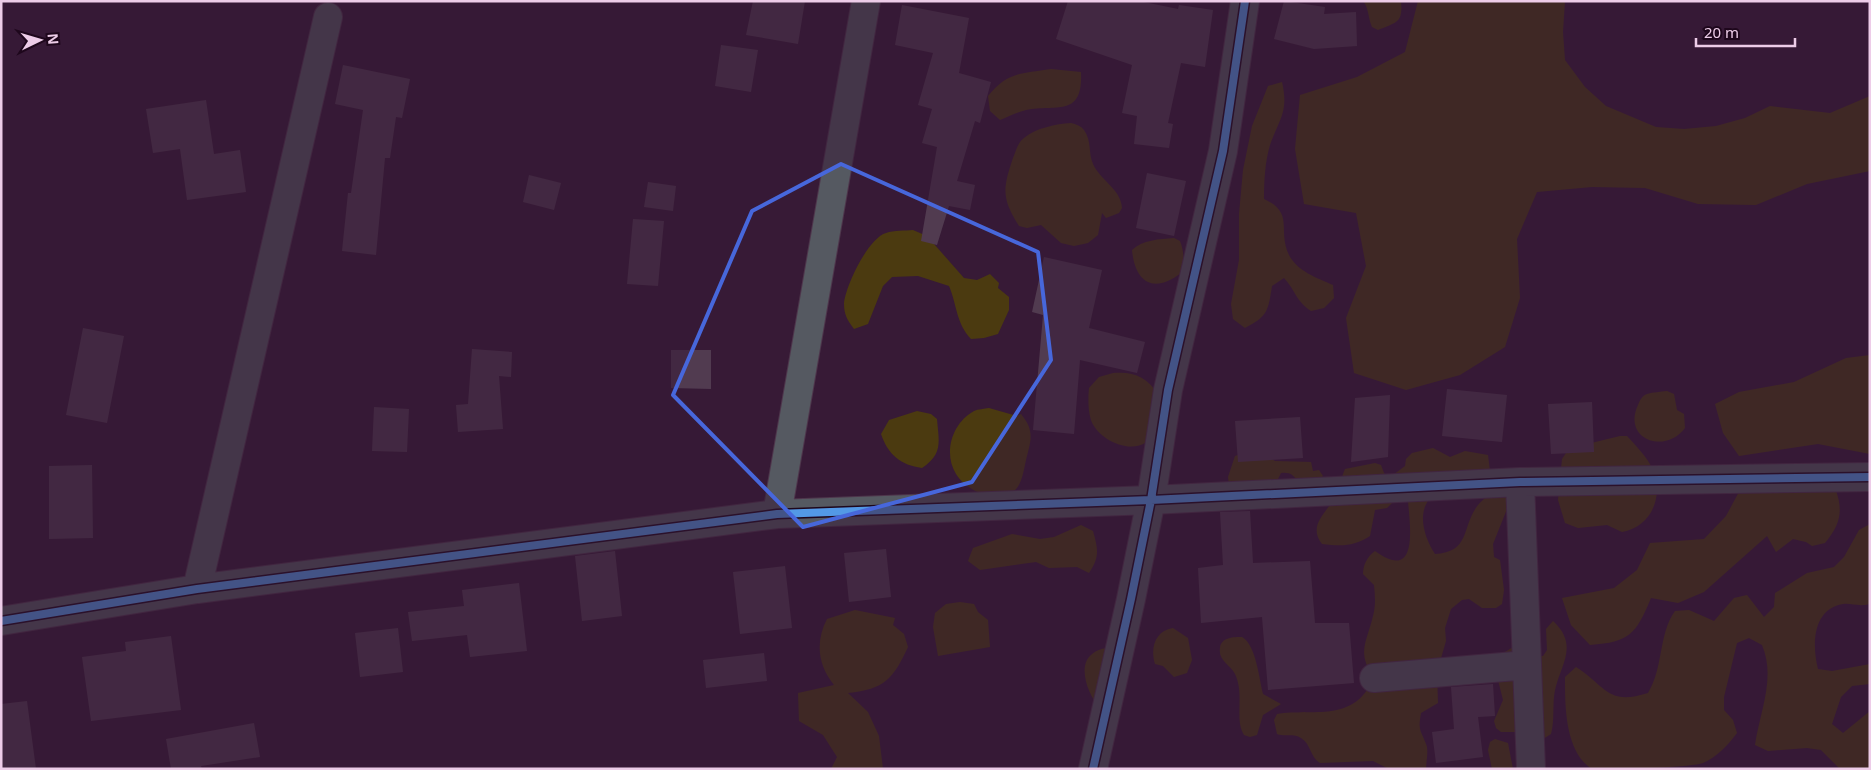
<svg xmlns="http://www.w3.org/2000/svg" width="1871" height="770" font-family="'Noto Sans',sans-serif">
<rect width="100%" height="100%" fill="#371a36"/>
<path fill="#4b3a10" d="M 1363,1 L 1401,1 C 1403,23 1397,22 1378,30 L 1372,27 C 1368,18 1369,8 1363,1 Z
M 1418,1 L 1565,1 L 1563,32 L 1565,60 L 1585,87 L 1606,106 L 1656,127 L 1684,129 L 1716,126 L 1745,118 L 1770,106 L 1830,113 L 1870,96 L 1870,171 L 1807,184 L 1756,205 L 1698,204 L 1645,188 L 1592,187 L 1537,192 L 1517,239 L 1520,298 L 1505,347 L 1460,375 L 1406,390 L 1354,373 L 1346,318 L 1366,266 L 1356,213 L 1304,204 L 1295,149 L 1300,95 L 1357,77 L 1405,52 Z
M 1051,69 L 1081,72 C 1083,118 1057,104 1026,110 C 1017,112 1008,117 1000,120 L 990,111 L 988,96 C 1008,71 1022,74 1051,69 Z
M 1282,82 C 1289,112 1279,119 1270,145 C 1265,162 1264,181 1264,199 C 1295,213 1277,230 1289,255 C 1297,271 1317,278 1333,285 L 1334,298 L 1324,308 L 1311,311 C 1295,300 1296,291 1284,278 L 1272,286 C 1268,311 1268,316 1245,328 L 1233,319 L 1231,304 L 1239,260 L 1239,214 L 1243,170 L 1252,126 L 1268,86 Z
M 1071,123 C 1076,124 1081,126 1084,130 C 1092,141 1088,153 1093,164 C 1100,180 1121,189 1122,208 L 1119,213 L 1106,218 L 1102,213 L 1098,235 L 1088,243 L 1074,246 L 1061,243 L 1041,225 L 1027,228 L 1019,226 C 1001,198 1003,188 1013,158 C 1016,151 1018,142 1024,138 C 1036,128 1056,124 1071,123 Z
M 913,230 L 927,236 L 964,278 L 977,280 L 990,274 L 999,283 L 998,288 L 1009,297 L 1009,310 L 998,334 L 984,338 L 971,339 C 956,323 957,305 949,286 L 918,276 L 892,277 L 883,286 L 868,324 L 854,329 C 848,321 844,315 844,304 C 845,287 868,238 886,233 C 894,230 905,231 913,230 Z
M 1174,238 L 1180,241 C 1184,252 1185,262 1181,273 C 1154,294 1135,283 1132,250 C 1142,240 1160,239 1174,238 Z
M 1870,355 L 1870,454 L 1818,444 L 1739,456 L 1723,433 L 1715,404 L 1739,392 L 1794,382 L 1846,358 Z
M 1113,373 C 1133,371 1147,377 1158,394 C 1157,405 1158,418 1155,429 C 1146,461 1099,444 1091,420 C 1088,411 1088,398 1089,388 L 1099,377 Z
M 1667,391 L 1674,394 L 1677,410 L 1684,414 L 1685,428 C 1665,455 1622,439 1638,405 C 1640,400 1642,396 1647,394 C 1653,392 1661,392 1667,391 Z
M 989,408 L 1017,416 L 1021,414 C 1035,431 1031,440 1026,460 C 1024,469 1022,483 1016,489 C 1001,506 967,492 956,474 C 943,453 952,423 974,411 C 978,409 984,409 989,408 Z
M 917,411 L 931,414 L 937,419 C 939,442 943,454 922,468 C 901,465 888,455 881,434 L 889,420 Z
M 1620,436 L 1627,436 C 1636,446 1648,458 1653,470 C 1664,497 1651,527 1622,532 L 1607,525 L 1578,528 L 1565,523 L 1558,500 L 1562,459 L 1566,453 L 1579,446 Z
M 1433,448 L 1450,457 L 1465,451 L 1488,455 L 1490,471 C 1474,477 1453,481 1438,491 C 1415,506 1422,534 1435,554 C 1471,552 1461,527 1478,505 C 1483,499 1492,493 1498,487 L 1507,492 L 1507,509 L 1493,544 L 1494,557 L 1500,560 L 1504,590 L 1502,604 L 1496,608 L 1482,608 L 1469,599 L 1462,600 L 1451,609 L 1445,628 L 1446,641 L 1437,672 L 1438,703 L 1421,713 C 1418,730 1420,729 1426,744 C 1429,750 1426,762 1426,769 L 1389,769 L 1373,761 L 1320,763 C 1310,757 1311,744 1301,738 C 1294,733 1285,737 1277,734 L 1274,720 L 1277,714 C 1314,708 1353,724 1374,678 C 1356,652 1367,642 1373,616 C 1376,605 1375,595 1374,585 L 1363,574 C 1363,565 1367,557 1375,551 C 1419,583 1410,526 1408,501 L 1397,498 L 1387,508 L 1375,510 L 1370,536 C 1353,547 1341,546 1322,544 C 1308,526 1325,514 1334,499 C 1339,490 1341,478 1345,469 L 1375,463 L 1381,465 L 1384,473 L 1389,478 L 1405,466 L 1406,459 L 1412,453 Z
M 1241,454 L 1263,454 L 1275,461 L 1311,462 L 1313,471 L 1319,470 L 1323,476 L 1319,481 L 1299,483 C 1294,475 1290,472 1281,473 L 1272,491 L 1230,492 L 1228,477 L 1235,456 Z
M 1835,488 C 1844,511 1840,525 1825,543 L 1812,546 L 1806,542 L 1793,539 L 1776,552 L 1767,536 L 1704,592 L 1678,603 L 1651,598 C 1636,634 1630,642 1590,645 L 1571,625 L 1562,598 L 1614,588 L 1637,570 L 1650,543 L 1704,539 L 1726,516 L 1740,490 Z
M 1870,524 L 1870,604 C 1858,607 1852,603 1843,604 C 1812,609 1812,646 1818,669 L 1832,671 L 1870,664 L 1870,684 L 1852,686 L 1841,697 L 1832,724 L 1843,733 L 1870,711 L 1870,769 L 1840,769 L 1821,750 L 1807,748 L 1768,751 L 1755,745 C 1760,711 1776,678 1762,645 L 1749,638 L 1737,643 L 1724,697 L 1724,710 L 1733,720 L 1737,733 C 1728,745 1717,757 1703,763 C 1689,768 1605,770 1592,769 C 1589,767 1583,762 1581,759 C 1565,737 1565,703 1565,677 L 1576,667 C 1606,686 1607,706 1648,693 C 1664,667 1658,635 1675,611 L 1689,610 L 1714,621 L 1734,598 L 1747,595 L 1764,617 L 1774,607 L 1775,593 L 1807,573 L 1834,567 L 1844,557 L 1859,530 Z
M 1081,525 L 1093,531 C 1098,549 1100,557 1089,573 L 1077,567 L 1049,568 L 1036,562 L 980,570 L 968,561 L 973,548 L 1012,534 L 1040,539 L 1054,537 Z
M 960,602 L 974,604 L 978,612 L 988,620 L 990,647 L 938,656 L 933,627 L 935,613 L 946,604 Z
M 855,610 L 895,618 L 893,625 L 904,634 L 908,647 C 893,679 885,689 848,693 L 868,712 L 879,736 L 883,769 L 831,769 L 837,757 L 823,735 L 799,721 L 798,693 L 834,685 C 818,665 815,642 827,619 Z
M 1553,621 C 1579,645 1561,664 1555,690 C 1552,705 1555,719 1551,734 L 1540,741 L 1529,732 L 1501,732 L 1496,728 L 1494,721 L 1503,700 L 1498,680 L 1505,652 L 1518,644 L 1536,656 L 1543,656 L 1547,650 L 1546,629 Z
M 1173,628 L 1188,638 L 1192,660 L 1187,673 L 1174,677 L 1163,666 L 1155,664 C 1150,648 1155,631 1173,628 Z
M 1242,637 C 1256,645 1259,678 1263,694 L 1281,704 L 1263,715 L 1257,735 L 1250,737 L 1244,735 C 1234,719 1245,695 1235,674 C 1230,664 1218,661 1220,648 C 1221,637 1234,637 1242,637 Z
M 1114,646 L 1099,707 C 1089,696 1077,667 1091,655 C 1097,649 1106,648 1114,646 Z
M 1495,739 L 1508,743 L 1513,769 L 1492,769 L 1488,750 L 1490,742 Z"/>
<path fill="#513b50" d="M 753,1 L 805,1 L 798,44 L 746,35 Z
M 1068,1 L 1139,1 L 1178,9 L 1179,5 L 1213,10 L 1205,67 L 1181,63 L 1168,123 L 1173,124 L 1169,148 L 1134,144 L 1137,116 L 1122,113 L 1132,65 L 1056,39 Z
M 1284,1 L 1325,7 L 1324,14 L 1356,12 L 1357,46 L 1314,49 L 1274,39 Z
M 902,5 L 969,18 L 959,73 L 991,82 L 980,123 L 975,121 L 957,181 L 975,185 L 970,210 L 949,206 L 937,245 L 921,241 L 937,147 L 922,143 L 932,109 L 918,105 L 933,53 L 895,45 Z
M 721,45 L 758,50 L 751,92 L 715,86 Z
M 343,65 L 410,79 L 402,118 L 396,117 L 390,158 L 385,158 L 376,255 L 342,251 L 348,193 L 351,193 L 363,110 L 335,104 Z
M 206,100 L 214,154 L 240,150 L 246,192 L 187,200 L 180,149 L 153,153 L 146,109 Z
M 1147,173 L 1186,181 L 1174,236 L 1136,228 Z
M 529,175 L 561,183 L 554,210 L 523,202 Z
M 648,182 L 676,186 L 673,211 L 644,207 Z
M 633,219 L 664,221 L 658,286 L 627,284 Z
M 1044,257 L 1102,270 L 1089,328 L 1145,342 L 1137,373 L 1080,360 L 1074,434 L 1033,430 L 1043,315 L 1032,312 Z
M 83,328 L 124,336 L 107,423 L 66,415 Z
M 472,349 L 512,352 L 511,377 L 499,376 L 503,429 L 458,432 L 456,405 L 468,404 Z
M 671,350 L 711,350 L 711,389 L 671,388 Z
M 1447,389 L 1507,395 L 1502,442 L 1442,436 Z
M 1390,395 L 1388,457 L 1351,462 L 1355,398 Z
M 1592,402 L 1594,452 L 1551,454 L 1548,404 Z
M 374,407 L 409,409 L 407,452 L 372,451 Z
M 1300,417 L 1303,458 L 1238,462 L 1235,421 Z
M 92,465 L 93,538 L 49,539 L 49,466 Z
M 1250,511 L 1253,563 L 1310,561 L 1315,623 L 1349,623 L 1354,683 L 1268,690 L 1262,617 L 1201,623 L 1198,568 L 1223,565 L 1220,512 Z
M 886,549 L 891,597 L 849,602 L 844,553 Z
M 615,551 L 622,616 L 582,621 L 575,556 Z
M 785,566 L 792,628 L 740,634 L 733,572 Z
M 519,583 L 527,651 L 470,657 L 467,635 L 412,641 L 408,612 L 464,606 L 462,590 Z
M 398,628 L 403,672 L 360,677 L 355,633 Z
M 171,636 L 181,710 L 91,721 L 82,657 L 126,651 L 125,642 Z
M 764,653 L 767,681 L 706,688 L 703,660 Z
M 1493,684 L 1495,716 L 1478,717 L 1483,757 L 1436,763 L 1432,732 L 1454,729 L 1451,687 Z
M 27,701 L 36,769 L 1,769 L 1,704 Z
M 254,723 L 260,757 L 201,766 L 202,769 L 171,769 L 166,739 Z"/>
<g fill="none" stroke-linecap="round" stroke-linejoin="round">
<defs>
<path id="minor" d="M 1520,482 L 1531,769
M 777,514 L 866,1
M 197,589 L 328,17
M 1,621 L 197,589 L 777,514 L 1151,500 L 1520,482 L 1870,477
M 1374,678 L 1527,665
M 1093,769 L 1131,599 L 1151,500 L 1168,390 L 1223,151 L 1245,1"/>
</defs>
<use href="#minor" stroke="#4e364c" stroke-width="30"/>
<use href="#minor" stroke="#555961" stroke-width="28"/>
<defs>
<path id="cycleway" d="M 1,621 L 197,589 L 777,514 L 1151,500 L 1520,482 L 1870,477
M 1093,769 L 1131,599 L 1151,500 L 1168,390 L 1223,151 L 1245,1"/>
</defs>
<use href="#cycleway" stroke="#1e071c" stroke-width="11"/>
<use href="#cycleway" stroke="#5399e6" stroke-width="8"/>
</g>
<path d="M0 0H1871V770H0ZM 841,164 L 1038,252 L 1051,360 L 972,482 L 803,527 L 673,395 L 752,211 Z" fill="#371a36" fill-opacity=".55" fill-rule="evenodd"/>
<path fill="none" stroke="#4767db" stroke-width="4" stroke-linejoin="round" d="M 841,164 L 1038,252 L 1051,360 L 972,482 L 803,527 L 673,395 L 752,211 Z"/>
<rect width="1871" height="770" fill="none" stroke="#edcce8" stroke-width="5"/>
<g transform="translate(40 40) rotate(85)" stroke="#1e071c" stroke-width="4" paint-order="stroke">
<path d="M0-4L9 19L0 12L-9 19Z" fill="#edcce8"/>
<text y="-8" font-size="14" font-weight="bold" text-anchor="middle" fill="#edcce8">N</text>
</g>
<path d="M1696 38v8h99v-8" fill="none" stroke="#edcce8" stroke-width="2.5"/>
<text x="1704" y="38" font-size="15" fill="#edcce8" stroke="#1e071c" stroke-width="4" paint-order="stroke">20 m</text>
</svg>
